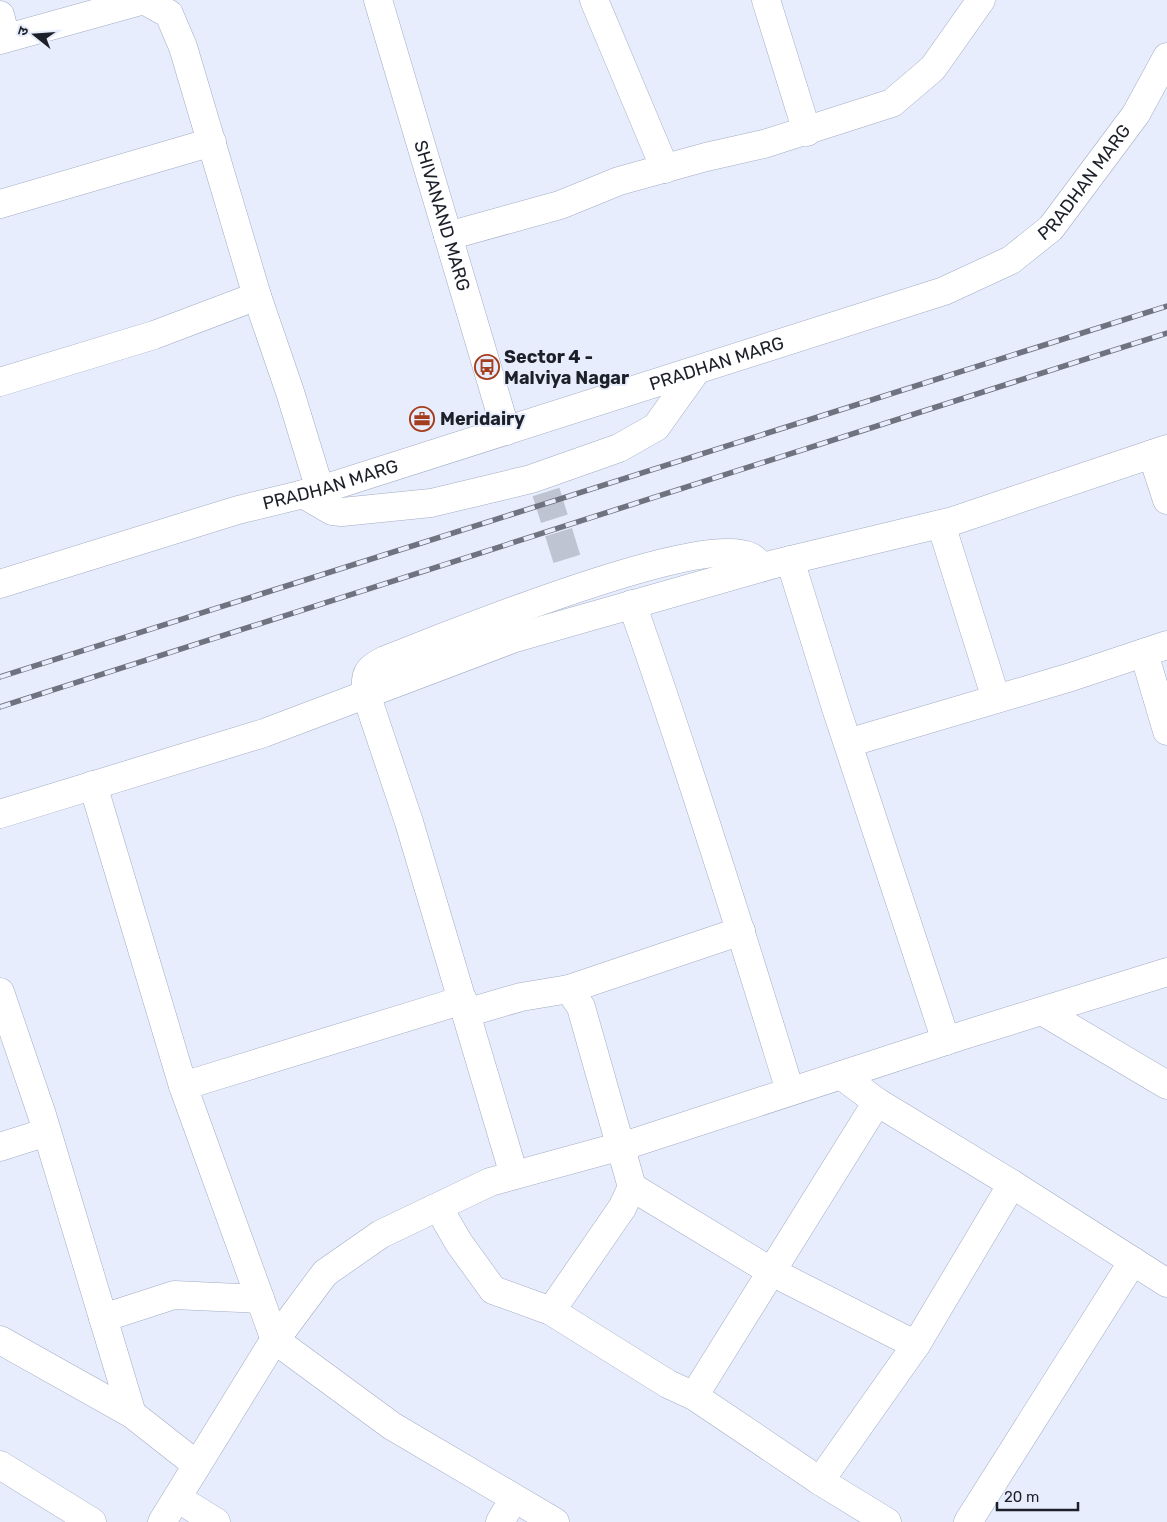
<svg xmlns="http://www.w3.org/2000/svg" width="1167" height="1522" font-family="Rubik,'Noto Sans Devanagari',sans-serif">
<rect width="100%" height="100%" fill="#e7edfc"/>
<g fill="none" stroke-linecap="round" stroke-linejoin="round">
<path stroke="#bfc4d2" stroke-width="28" stroke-dasharray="28 14" stroke-linecap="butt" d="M 546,492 L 571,572"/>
<defs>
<g id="minor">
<path id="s1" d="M 378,0 L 506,431"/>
<path d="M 594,0 L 665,169"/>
<path d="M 766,0 L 807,132"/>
<path d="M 0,15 L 6,38"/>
<path d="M 0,40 L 144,0 L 169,14 L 183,47 L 257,296 L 290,392 L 320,490"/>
<path d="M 0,204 L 212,142"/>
<path d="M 448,236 L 560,205 L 619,181 L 706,157 L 764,144 L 892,103 L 933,68 L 981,0"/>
<path d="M 0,382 L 154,335 L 257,296"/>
<path d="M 1152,454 L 1167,500"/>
<path d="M 303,494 L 332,511 L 342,512 L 431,503 L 531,479 L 619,448 L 656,427 L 696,371"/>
<path d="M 941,524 L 996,699"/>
<path d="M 790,560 L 836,708 L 946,1041"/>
<path id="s2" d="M 0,584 L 238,510 L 320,490 L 944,291 L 1011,260 L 1051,228 L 1136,114 L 1167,57"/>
<path d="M 632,604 C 689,765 740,928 790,1091"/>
<path d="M 1144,653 L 1167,731"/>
<path d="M 848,743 L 1071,677 L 1167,645"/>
<path d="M 93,785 L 183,1086 L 275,1340 L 392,1426 L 555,1522"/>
<path d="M 0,814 L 264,733 L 515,638 L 778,563 L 953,521 L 1167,449"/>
<path d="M 569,989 L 741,931"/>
<path d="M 0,992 L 42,1115 L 132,1414"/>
<path d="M 1042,1011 L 1167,1085"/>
<path d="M 466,1013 L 521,997 L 569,989 L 581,1007 L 632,1187 L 622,1208 L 551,1311"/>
<path d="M 841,1075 L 877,1102 L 1012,1184 L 1167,1283"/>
<path d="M 183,1086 L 463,1000"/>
<path d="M 0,1147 L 47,1132"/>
<path d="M 514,1175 L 409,822 L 366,694 C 365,673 366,670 385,660 C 445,637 701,531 751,557 C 755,559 759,564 762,567"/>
<path d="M 632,1187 L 772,1272 L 916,1345"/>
<path d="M 438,1207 L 459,1243 L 493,1290 L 551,1311 L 668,1384 L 694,1396 L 820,1481 L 887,1522"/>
<path d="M 103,1318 L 174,1295 L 260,1299"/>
<path d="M 0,1340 L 132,1414 L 197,1465"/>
<path d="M 694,1396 L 877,1102"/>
<path d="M 0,1465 L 92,1522"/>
<path d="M 820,1481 L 916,1345 L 1012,1184"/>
<path d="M 177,1498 L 216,1522"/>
<path d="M 162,1522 L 270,1347 L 325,1273 L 381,1234 L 490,1182 L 636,1142 L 964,1035 L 1167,972"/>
<path d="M 500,1522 L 514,1498"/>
<path d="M 968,1522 L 1133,1261"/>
</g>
</defs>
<use href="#minor" stroke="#a3acc4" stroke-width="29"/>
<use href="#minor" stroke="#fff" stroke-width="28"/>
<defs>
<path id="rail" d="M 0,677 L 1167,306
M 0,707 L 1167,333"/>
</defs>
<use href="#rail" stroke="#6f737f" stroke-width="5.5"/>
<use href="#rail" stroke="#e7edfc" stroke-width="4" stroke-dasharray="11" stroke-linecap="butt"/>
</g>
<defs>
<symbol id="bus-ring" viewBox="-11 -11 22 22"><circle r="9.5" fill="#e7edfc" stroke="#a43d1d" stroke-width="1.5"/><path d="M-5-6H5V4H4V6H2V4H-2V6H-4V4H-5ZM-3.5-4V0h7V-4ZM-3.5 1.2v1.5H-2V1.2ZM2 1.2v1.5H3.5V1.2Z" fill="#a43d1d"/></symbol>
<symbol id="office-ring" viewBox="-11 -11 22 22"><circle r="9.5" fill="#e7edfc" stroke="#a43d1d" stroke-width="1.5"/><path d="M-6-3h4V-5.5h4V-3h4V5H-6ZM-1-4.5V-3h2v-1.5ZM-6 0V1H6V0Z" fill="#a43d1d"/></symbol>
</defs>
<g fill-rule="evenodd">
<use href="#bus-ring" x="473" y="353" width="28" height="28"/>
<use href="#office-ring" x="408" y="405" width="28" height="28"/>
</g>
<g text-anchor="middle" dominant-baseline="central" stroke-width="4" stroke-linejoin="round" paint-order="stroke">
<g font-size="18" fill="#1d2029" stroke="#e7edfc">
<text stroke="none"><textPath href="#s2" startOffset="1170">PRADHAN MARG</textPath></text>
<text stroke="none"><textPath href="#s1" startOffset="225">SHIVANAND MARG</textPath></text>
<text stroke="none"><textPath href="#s2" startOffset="750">PRADHAN MARG</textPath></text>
<text stroke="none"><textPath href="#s2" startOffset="345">PRADHAN MARG</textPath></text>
</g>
<g font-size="18" font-weight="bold" fill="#1d2029" stroke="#e7edfc" text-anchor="start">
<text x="504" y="357">Sector 4 -<tspan x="504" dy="21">Malviya Nagar</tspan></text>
<text x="440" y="419">Meridairy</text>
</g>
</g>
<g transform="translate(35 35) rotate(287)" stroke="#e7edfc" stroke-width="4" paint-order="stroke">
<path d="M0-4L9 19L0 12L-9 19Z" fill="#1d2029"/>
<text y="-8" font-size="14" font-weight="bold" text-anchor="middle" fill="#1d2029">उ</text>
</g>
<path d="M997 1502v8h81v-8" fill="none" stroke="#1d2029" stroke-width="2.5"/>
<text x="1004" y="1502" font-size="15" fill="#1d2029" stroke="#e7edfc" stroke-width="4" paint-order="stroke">20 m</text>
</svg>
